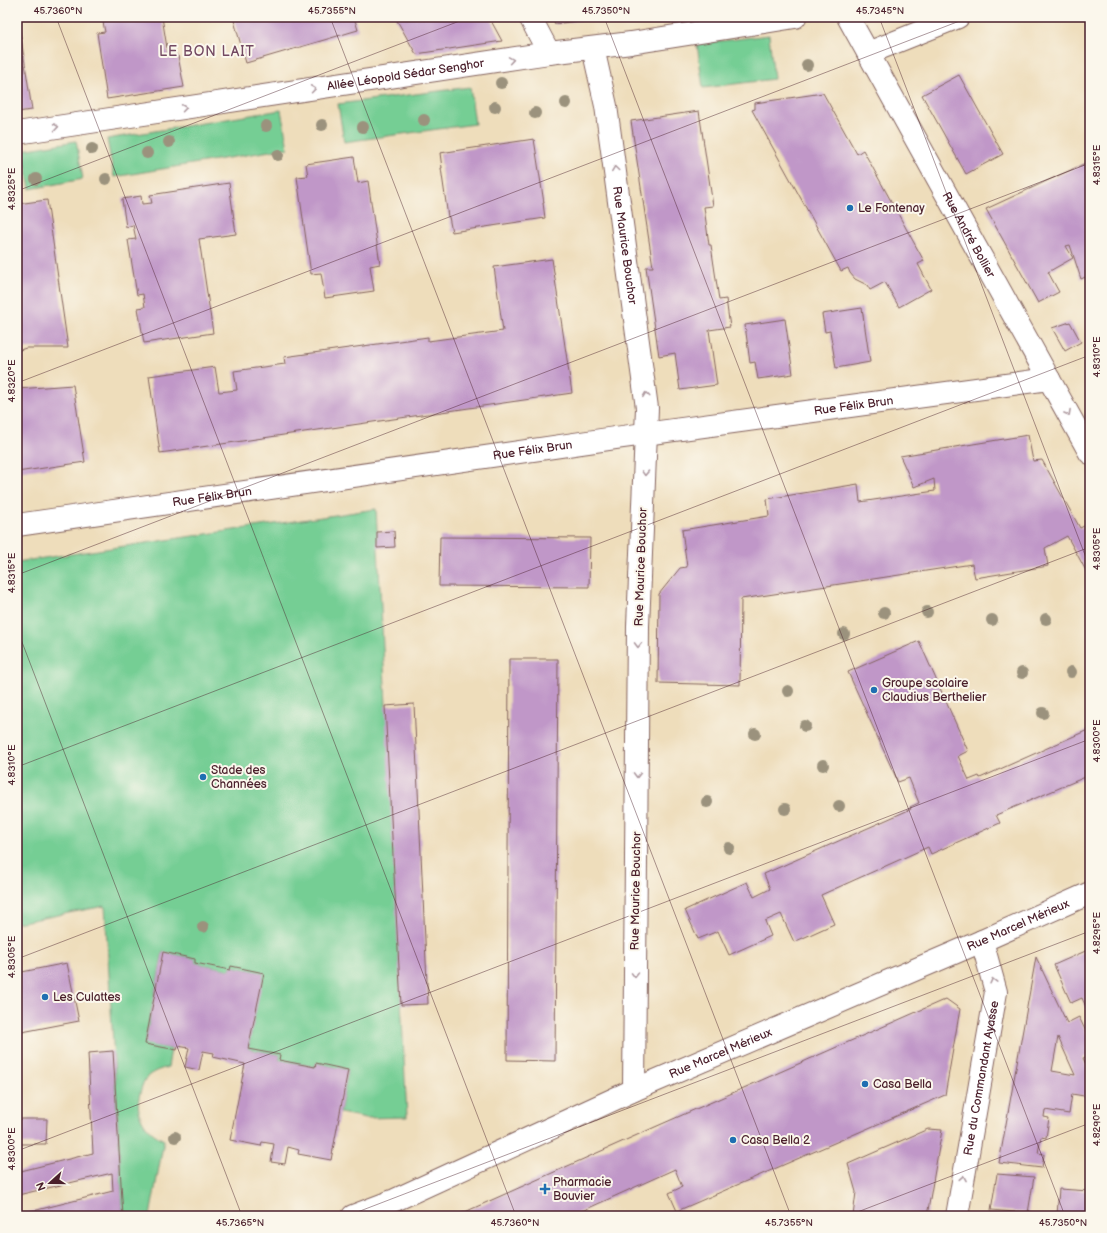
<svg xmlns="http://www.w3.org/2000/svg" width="1107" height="1233" font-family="'Balsamiq Sans',sans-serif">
<rect width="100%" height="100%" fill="#fbf7ec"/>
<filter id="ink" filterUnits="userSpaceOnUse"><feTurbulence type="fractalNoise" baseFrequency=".025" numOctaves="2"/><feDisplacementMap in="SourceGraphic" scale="8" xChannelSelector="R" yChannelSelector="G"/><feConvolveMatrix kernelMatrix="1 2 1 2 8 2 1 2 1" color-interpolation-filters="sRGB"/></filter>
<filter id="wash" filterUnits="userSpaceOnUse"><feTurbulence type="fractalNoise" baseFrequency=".012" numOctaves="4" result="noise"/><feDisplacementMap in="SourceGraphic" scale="16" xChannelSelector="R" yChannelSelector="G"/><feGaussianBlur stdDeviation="0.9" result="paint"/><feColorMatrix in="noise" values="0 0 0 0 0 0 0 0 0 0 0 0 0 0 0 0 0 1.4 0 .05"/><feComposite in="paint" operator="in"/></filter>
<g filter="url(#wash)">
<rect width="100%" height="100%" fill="#edb"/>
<path fill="#74ce94" stroke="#5f7660" d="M 769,35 L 774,79 L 703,88 L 697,44 Z
M 470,87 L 475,124 L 344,142 L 338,104 Z
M 281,110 L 288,148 L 114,177 L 107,139 Z
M 76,141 L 83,179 L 30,189 L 23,150 Z
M 376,509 L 407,1117 L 366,1118 L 340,1113 L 348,1070 L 316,1063 L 315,1067 L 279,1060 L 280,1055 L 248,1049 L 263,973 L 231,966 L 230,970 L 195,963 L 195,959 L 163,952 L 145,1043 L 171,1049 L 168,1067 C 161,1069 154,1071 148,1076 C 143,1081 142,1086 140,1093 C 134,1114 145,1131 164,1140 L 150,1216 L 123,1216 L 105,906 L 17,923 L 17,562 Z"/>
<g id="blocks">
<path fill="#c097c8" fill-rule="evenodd" d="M 102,17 L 162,17 L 168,54 L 172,57 L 178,56 L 184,87 L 107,99 L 97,33 L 105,32 Z
M 233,17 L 354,17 L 358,30 L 246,63 Z
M 395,17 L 489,17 L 502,41 L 416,54 Z
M 552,17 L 595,17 L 596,18 L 555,24 Z
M 17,18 L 18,18 L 32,110 L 17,112 Z
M 959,75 L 1003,154 L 966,174 L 922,95 Z
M 823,93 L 857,154 L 863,150 L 924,261 L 918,264 L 931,289 L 899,307 L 885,282 L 870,290 L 867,285 L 855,279 L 850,273 L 848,268 L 841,271 L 752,110 L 755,109 L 755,103 Z
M 699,111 L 713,206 L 704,207 L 709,245 L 711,245 L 719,300 L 726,299 L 730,327 L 709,330 L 717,385 L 680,390 L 675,353 L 659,356 L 646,267 L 653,267 L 631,121 Z
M 534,139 L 544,203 L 543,203 L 545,218 L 452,232 L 449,217 L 448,217 L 441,168 L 442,168 L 440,153 Z
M 354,157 L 358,183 L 368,181 L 380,264 L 370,266 L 374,291 L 325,298 L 321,273 L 311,274 L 297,177 L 308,176 L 306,164 Z
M 1090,161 L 1090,275 L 1081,279 L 1070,245 L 1066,246 L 1073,258 L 1048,272 L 1059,292 L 1038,303 L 986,209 Z
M 229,183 L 236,234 L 199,239 L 213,333 L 144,343 L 138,308 L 145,307 L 143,294 L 137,295 L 128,240 L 136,239 L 133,225 L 126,227 L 122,199 L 141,196 L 142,204 L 152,203 L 150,195 Z
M 47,200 L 68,348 L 26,348 L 17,351 L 17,204 Z
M 552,259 L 572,393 L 160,453 L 149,376 L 215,367 L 219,392 L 237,390 L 234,371 L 285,364 L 284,357 L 428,337 L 428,341 L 503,331 L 494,267 Z
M 862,308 L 870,362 L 836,368 L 830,331 L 825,332 L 822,314 Z
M 785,319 L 793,374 L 758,379 L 755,362 L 750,363 L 745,325 Z
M 1070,322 L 1081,342 L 1065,351 L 1052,328 Z
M 73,385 L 85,462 L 17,472 L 17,389 Z
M 1028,435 L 1033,461 L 1042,460 L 1080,528 L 1090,523 L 1090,578 L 1067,536 L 1045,548 L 1048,566 L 975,578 L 972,564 L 741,599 L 740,685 L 658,683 L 659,594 L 680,568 L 687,567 L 682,530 L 769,516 L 767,499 L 858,484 L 860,502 L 935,491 L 934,479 L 914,487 L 900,456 Z
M 394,531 L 395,547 L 377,548 L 377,532 Z
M 440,537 L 590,538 L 589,587 L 439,586 Z
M 919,641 L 968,751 L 958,756 L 969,780 L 979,776 L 980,778 L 1090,729 L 1090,775 L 996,815 L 1000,823 L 931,854 L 928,847 L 821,895 L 834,924 L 794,942 L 781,914 L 765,921 L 771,936 L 729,955 L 718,931 L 698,939 L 685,910 L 747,882 L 754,897 L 770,889 L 764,874 L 911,809 L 910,807 L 919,803 L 909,778 L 898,782 L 848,672 Z
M 509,659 L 558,659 L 555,1061 L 507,1060 Z
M 414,704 L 428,1004 L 401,1005 L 385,706 Z
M 1090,949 L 1090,1013 L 1088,1008 L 1087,1009 L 1082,998 L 1071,1003 L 1054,965 Z
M 163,952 L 195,959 L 195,963 L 230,970 L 231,966 L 264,973 L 248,1049 L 280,1055 L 279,1060 L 315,1067 L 316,1063 L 348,1070 L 331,1160 L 298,1154 L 299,1150 L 288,1147 L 285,1164 L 271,1162 L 274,1144 L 262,1142 L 261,1146 L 230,1140 L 245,1064 L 213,1057 L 214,1053 L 203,1051 L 199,1070 L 185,1067 L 189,1048 L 178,1046 L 177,1050 L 145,1044 Z
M 1036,957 L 1067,1023 L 1079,1017 L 1090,1040 L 1090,1055 L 1083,1058 L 1090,1074 L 1090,1097 L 1072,1094 L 1069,1114 L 1045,1110 L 1044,1117 L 1049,1118 L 1046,1138 L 1041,1137 L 1038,1153 L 1044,1154 L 1042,1168 L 999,1163 L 1013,1085 ZM 1058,1037 L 1075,1075 L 1052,1071 Z
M 67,963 L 79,1021 L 17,1033 L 17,973 Z
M 946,999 L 960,1009 L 945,1095 L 677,1211 L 669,1193 L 682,1187 L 675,1169 L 571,1216 L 456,1216 L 655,1127 Z
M 113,1051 L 123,1216 L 17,1216 L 17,1215 L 113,1191 L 112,1173 L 18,1195 L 19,1199 L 17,1200 L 17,1172 L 93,1153 L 88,1053 Z
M 17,1119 L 47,1119 L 46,1144 L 17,1144 Z
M 928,1129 L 942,1130 L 927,1216 L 853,1216 L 856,1192 L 848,1164 Z
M 997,1174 L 1034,1177 L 1028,1213 L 991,1210 Z
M 1059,1189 L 1090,1191 L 1090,1216 L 1057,1215 Z"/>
</g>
</g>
<g filter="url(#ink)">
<use href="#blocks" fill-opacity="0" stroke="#83625d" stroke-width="1"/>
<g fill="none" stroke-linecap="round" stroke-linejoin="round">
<defs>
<g id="street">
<path d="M 530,17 L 549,53"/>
<path id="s1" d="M 848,17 L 1090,453"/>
<path id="s2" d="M 593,48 L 606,106 L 647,408 L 638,626 L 634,1090"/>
<path d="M 868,53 L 958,17"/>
<path id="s3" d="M 17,133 L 549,53 L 631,43 L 795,17"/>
<path id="s4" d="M 17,525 L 615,438 L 1049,379"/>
<path id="s5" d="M 353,1216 L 395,1200 L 634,1090 L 982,941 L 1090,893"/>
<path id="s6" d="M 957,1216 L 996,992 L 982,941"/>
</g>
</defs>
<use href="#street" stroke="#83625d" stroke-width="24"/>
<use href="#street" stroke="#fff" stroke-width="22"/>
</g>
<g fill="#9b927d">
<circle cx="807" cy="65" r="6"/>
<circle cx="501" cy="83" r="6"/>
<circle cx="566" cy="103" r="6"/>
<circle cx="495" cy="107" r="6"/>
<circle cx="535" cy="113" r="6"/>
<circle cx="424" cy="120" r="6"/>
<circle cx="322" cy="125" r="6"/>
<circle cx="266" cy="126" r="6"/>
<circle cx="363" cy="127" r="6"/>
<circle cx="169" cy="142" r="6"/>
<circle cx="92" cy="149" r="6"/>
<circle cx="147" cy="153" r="6"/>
<circle cx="278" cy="155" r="6"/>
<circle cx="36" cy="179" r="6"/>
<circle cx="106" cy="179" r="6"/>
<circle cx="927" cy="612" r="6"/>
<circle cx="884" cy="613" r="6"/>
<circle cx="1046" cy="619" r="6"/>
<circle cx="992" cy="620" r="6"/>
<circle cx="844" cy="634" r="6"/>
<circle cx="1071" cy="672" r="6"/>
<circle cx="1022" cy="673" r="6"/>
<circle cx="788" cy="691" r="6"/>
<circle cx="1043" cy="713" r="6"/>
<circle cx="805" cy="726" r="6"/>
<circle cx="755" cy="734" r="6"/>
<circle cx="823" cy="765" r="6"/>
<circle cx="707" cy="802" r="6"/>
<circle cx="839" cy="806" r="6"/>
<circle cx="785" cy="809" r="6"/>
<circle cx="729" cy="848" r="6"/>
<circle cx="203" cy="927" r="6"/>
<circle cx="175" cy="1137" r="6"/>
</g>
<defs><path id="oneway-chevron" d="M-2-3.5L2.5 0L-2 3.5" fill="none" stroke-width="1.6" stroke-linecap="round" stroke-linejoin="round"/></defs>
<g stroke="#ae9aa0">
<use href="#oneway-chevron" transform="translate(511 60) rotate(-9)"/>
<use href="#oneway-chevron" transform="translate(313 89) rotate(-8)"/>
<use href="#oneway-chevron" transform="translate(184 108) rotate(-8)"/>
<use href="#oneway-chevron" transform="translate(56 127) rotate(-8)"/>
<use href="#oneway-chevron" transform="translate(615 169) rotate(-98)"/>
<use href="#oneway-chevron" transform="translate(646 395) rotate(-97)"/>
<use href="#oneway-chevron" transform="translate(1068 413) rotate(61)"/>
<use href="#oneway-chevron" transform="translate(645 473) rotate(92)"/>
<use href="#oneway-chevron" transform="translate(638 645) rotate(91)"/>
<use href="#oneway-chevron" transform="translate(637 775) rotate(91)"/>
<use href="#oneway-chevron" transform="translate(635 975) rotate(91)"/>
<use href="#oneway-chevron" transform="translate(993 981) rotate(-104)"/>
<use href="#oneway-chevron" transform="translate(963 1178) rotate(-80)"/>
</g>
</g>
<path fill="none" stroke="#4a1f2b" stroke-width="1" stroke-opacity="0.45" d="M 56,17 L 516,1216M 330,17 L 791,1216M 604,17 L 1065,1216M 879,17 L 1090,568M 17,191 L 470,17M 17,383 L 970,17M 17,575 L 1090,163M 17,629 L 242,1216M 17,767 L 1090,355M 17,959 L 1090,547M 17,1151 L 1090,739M 347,1216 L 1090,931M 847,1216 L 1090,1123"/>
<g fill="#1f6fb2" stroke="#fbf7ec" stroke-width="1.5">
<circle cx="850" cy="208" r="4"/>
<circle cx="874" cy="690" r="4"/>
<circle cx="203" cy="777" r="4"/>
<circle cx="45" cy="997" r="4"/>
<circle cx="865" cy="1084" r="4"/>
<circle cx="733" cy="1140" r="4"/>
<path d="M543 1183h4v4h4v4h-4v4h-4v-4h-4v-4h4z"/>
</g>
<g text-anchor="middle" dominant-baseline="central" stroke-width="4" stroke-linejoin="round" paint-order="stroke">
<g font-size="12" fill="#4a1f2b" stroke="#fbf7ec">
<text stroke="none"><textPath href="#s3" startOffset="393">Allée Léopold Sédar Senghor</textPath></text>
<text stroke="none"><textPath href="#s1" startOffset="249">Rue André Bollier</textPath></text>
<text stroke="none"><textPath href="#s2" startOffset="200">Rue Maurice Bouchor</textPath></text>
<text stroke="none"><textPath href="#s4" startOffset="845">Rue Félix Brun</textPath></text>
<text stroke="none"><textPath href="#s4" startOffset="521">Rue Félix Brun</textPath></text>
<text stroke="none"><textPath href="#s4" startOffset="197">Rue Félix Brun</textPath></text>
<text transform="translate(641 567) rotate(-88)">Rue Maurice Bouchor</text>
<text transform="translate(636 891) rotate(-89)">Rue Maurice Bouchor</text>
<text stroke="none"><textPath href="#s5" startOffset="726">Rue Marcel Mérieux</textPath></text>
<text stroke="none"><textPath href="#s5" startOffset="402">Rue Marcel Mérieux</textPath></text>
<text stroke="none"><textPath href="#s6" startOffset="140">Rue du Commandant Ayasse</textPath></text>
</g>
<g font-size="12" fill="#4a1f2b" stroke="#fbf7ec" text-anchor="start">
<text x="858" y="208">Le Fontenay</text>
<text x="882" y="683">Groupe scolaire<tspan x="882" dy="14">Claudius Berthelier</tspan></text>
<text x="211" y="770">Stade des<tspan x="211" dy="14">Channées</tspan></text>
<text x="53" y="997">Les Culattes</text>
<text x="873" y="1084">Casa Bella</text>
<text x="741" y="1140">Casa Bella 2</text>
<text x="553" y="1182">Pharmacie<tspan x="553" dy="14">Bouvier</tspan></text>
</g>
<g font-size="14" letter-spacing="1" fill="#734962" stroke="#fbf7ec">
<text x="207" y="51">LE BON LAIT</text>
</g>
</g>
<rect width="1107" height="1233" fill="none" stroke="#fbf7ec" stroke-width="44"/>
<g transform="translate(50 1183) rotate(249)" stroke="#fbf7ec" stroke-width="3" paint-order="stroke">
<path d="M0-3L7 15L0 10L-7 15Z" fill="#4a1f2b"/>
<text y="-6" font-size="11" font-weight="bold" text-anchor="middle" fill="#4a1f2b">N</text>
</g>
<rect x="22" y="22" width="1063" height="1189" fill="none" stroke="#4a1f2b" stroke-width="1.5"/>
<g font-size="10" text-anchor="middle" fill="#4a1f2b">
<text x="58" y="14">45.7360°N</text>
<text x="332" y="14">45.7355°N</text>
<text x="606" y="14">45.7350°N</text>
<text x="880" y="14">45.7345°N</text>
<text transform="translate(1096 165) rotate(-90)" y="4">4.8315°E</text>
<text transform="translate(11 189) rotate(-90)" y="4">4.8325°E</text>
<text transform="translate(1096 357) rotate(-90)" y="4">4.8310°E</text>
<text transform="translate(11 381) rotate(-90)" y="4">4.8320°E</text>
<text transform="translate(1096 549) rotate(-90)" y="4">4.8305°E</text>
<text transform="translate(11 573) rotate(-90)" y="4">4.8315°E</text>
<text transform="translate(1096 741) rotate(-90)" y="4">4.8300°E</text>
<text transform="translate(11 765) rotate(-90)" y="4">4.8310°E</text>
<text transform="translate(1096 933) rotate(-90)" y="4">4.8295°E</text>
<text transform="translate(11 957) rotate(-90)" y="4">4.8305°E</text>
<text transform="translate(1096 1125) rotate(-90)" y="4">4.8290°E</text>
<text transform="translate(11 1149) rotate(-90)" y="4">4.8300°E</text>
<text x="240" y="1226">45.7365°N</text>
<text x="515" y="1226">45.7360°N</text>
<text x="789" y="1226">45.7355°N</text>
<text x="1063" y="1226">45.7350°N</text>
</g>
</svg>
